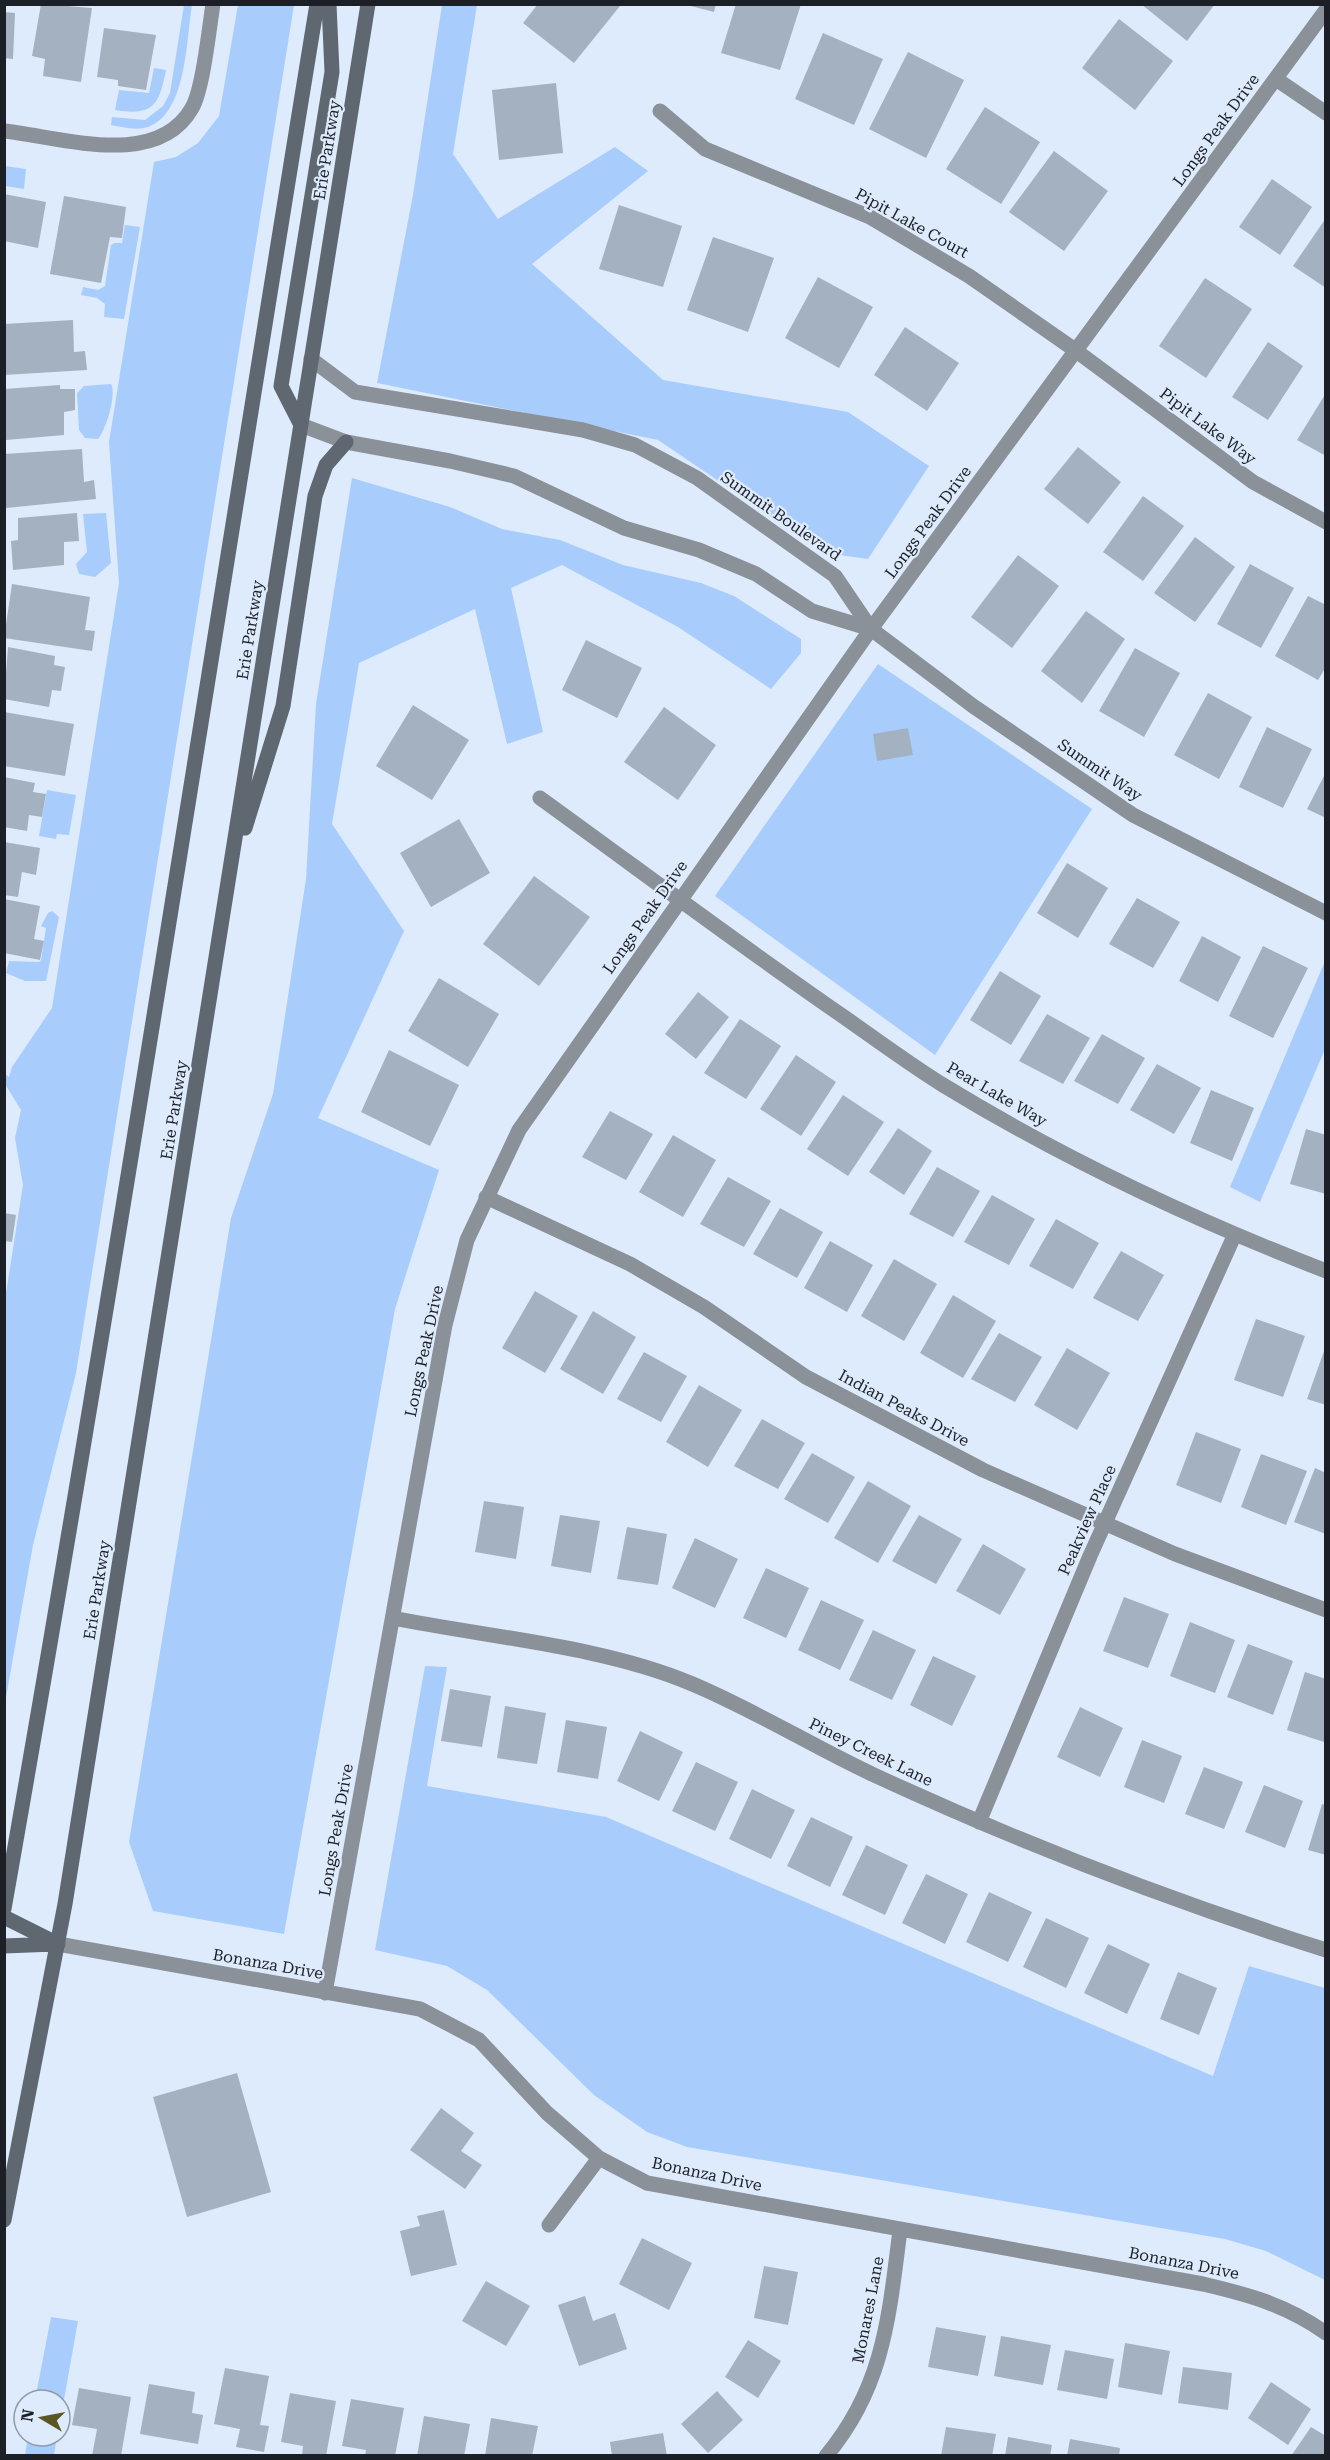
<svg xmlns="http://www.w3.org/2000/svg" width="1330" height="2460" font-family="'Roboto Serif',serif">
<rect width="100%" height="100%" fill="#deebfc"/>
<path fill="#a8cdfd" d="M 184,5 L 192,5 C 186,40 187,113 148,127 C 136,131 122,127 111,125 L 112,117 L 145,120 L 163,106 L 170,93 Z
M 238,5 L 294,5 L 76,1373 L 33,1545 L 5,1703 L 4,1306 L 23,1185 L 15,1138 L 21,1110 L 5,1084 L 5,1074 L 9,1077 L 12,1067 L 52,1008 L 119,583 L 109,442 L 154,162 L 176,157 L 198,143 L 219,116 Z
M 442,5 L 477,5 L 453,154 L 498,219 L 615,147 L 648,171 L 532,264 L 663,380 L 848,412 L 929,466 L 868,559 L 825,553 L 658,440 L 377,383 L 413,195 Z
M 154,68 L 166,70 C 159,106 153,116 115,110 L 119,90 L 149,93 Z
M 5,166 L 26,169 L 24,189 L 5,186 Z
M 125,225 L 140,227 L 124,319 L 104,317 L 105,304 L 97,298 L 81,295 L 83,287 L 98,290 L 105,286 L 111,245 L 114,243 L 122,243 Z
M 111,384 C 117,394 106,430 98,439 L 85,438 L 79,430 L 77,393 L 84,386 Z
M 352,478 L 450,507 L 502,529 L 560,540 L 623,565 L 701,583 L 734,596 L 801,639 L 801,653 L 771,689 L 678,627 L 562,565 L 511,588 L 543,732 L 507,744 L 475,609 L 359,663 L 332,824 L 404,931 L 318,1118 L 439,1170 L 395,1309 L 284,1934 L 153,1911 L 129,1842 L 231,1218 L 273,1094 L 306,879 L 316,704 Z
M 106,513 L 111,563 L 95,577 L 79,574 L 76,564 L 87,552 L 83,514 Z
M 878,664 L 1092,809 L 935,1055 L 715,896 Z
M 47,790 L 76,795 L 69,835 L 57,834 L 56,839 L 39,836 Z
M 52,911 L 59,917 L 46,981 L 25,981 L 6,973 L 9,961 L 39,962 L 41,960 L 46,928 L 41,926 L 48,913 Z
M 1325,961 L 1325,1049 L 1260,1202 L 1230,1187 Z
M 425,1666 L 447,1667 L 427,1786 L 606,1817 L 1213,2076 L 1249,1966 L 1325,1988 L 1325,2280 L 1266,2251 L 1225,2239 L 687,2147 L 647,2132 L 594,2095 L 487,1990 L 447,1966 L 375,1950 Z
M 51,2317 L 78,2321 L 60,2422 L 60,2400 L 35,2400 Z
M 28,2436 L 57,2436 L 54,2455 L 25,2455 Z"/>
<path fill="#a4b1c1" d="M 41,4 L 92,8 L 81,82 L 43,76 L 45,59 L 32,56 Z
M 538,4 L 618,4 L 620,6 L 574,63 L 523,23 Z
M 683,4 L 716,4 L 714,12 Z
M 736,4 L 801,4 L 780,70 L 721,53 Z
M 1141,4 L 1215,4 L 1187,41 Z
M 4,12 L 15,13 L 13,59 L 4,58 Z
M 1119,19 L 1173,61 L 1135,110 L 1082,68 Z
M 104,28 L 156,35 L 146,90 L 118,86 L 118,80 L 97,77 Z
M 823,33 L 883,59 L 854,125 L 795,99 Z
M 908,52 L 964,80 L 926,158 L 869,129 Z
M 556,83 L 563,153 L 499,160 L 492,90 Z
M 985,107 L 1040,142 L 1001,204 L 946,169 Z
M 1054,151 L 1108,191 L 1064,251 L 1009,212 Z
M 1272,179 L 1312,207 L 1280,255 L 1239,227 Z
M 4,194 L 46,202 L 38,248 L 4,241 Z
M 64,196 L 126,207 L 122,238 L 110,237 L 101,283 L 50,274 Z
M 619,205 L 682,226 L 663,287 L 599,269 Z
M 1326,218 L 1326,288 L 1293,266 Z
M 713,237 L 774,258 L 748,332 L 687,310 Z
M 818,277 L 873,307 L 839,368 L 785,338 Z
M 1205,278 L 1252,309 L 1206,378 L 1159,346 Z
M 73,320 L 74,352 L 85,351 L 87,370 L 4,375 L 4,324 Z
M 905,327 L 959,363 L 927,411 L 874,375 Z
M 1268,342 L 1303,366 L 1268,420 L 1232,397 Z
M 60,385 L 60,389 L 75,389 L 75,410 L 64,412 L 64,435 L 6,440 L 4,389 Z
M 1326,393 L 1326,456 L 1297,440 Z
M 1078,447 L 1121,482 L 1088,524 L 1044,489 Z
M 82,449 L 84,482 L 94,480 L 96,499 L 6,508 L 4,454 Z
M 1143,496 L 1184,526 L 1143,581 L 1103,552 Z
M 77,513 L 79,541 L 64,542 L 64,565 L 13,570 L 11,541 L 18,540 L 18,518 Z
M 1195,537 L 1235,567 L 1195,622 L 1154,593 Z
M 1018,555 L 1059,586 L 1012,648 L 971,617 Z
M 1250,564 L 1294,588 L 1261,648 L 1217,624 Z
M 12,584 L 90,597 L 85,630 L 95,631 L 92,651 L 4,638 Z
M 1308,596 L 1326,605 L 1326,667 L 1318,680 L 1275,656 Z
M 1086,611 L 1125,639 L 1082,703 L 1041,671 Z
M 586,640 L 642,668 L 617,718 L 562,690 Z
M 8,647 L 55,656 L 54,665 L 65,667 L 61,691 L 52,690 L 49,707 L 4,699 Z
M 1135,648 L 1180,673 L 1144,737 L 1099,711 Z
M 1208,693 L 1252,717 L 1219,779 L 1174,755 Z
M 413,705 L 469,740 L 432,800 L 376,766 Z
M 664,707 L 716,745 L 678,800 L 624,762 Z
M 4,712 L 74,724 L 65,776 L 4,766 Z
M 1267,727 L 1312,749 L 1283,808 L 1239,787 Z
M 908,728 L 913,755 L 877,761 L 873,734 Z
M 1326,772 L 1326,818 L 1307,809 Z
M 4,777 L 35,783 L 33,792 L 46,794 L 42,817 L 29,815 L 27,831 L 4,827 Z
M 459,819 L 490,873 L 431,907 L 400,853 Z
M 4,842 L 40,848 L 36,875 L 22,872 L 18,897 L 4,895 Z
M 1067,863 L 1108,888 L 1078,938 L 1037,913 Z
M 534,876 L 590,917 L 539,986 L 483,944 Z
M 1137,898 L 1180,922 L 1153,968 L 1109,944 Z
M 4,899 L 40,906 L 34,939 L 44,941 L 40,960 L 4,953 Z
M 1202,936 L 1241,957 L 1218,1002 L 1179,981 Z
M 1263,946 L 1308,968 L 1273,1038 L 1229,1016 Z
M 1000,971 L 1041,996 L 1011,1045 L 970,1020 Z
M 439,978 L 499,1014 L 468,1067 L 408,1031 Z
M 698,992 L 729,1017 L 696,1059 L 665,1034 Z
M 1047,1014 L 1090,1038 L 1063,1084 L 1019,1061 Z
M 740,1019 L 781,1046 L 746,1099 L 704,1073 Z
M 1102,1034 L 1145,1058 L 1118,1104 L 1074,1081 Z
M 389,1050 L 459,1085 L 430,1146 L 361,1112 Z
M 796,1055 L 836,1082 L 801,1136 L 760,1109 Z
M 1157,1064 L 1201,1088 L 1174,1134 L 1130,1110 Z
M 1211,1090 L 1254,1108 L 1232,1161 L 1190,1143 Z
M 843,1095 L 884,1122 L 848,1176 L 807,1149 Z
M 610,1111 L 653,1134 L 626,1180 L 582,1157 Z
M 898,1128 L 932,1151 L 904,1195 L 869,1172 Z
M 1306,1129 L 1326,1135 L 1326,1194 L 1290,1184 Z
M 673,1135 L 716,1160 L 683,1217 L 639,1192 Z
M 937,1167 L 980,1191 L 953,1237 L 909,1214 Z
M 728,1177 L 771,1201 L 744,1247 L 700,1224 Z
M 992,1195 L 1035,1219 L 1009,1265 L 964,1242 Z
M 780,1208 L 823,1232 L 797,1278 L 753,1254 Z
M 4,1213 L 16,1215 L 12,1242 L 4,1241 Z
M 1056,1219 L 1099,1243 L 1073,1289 L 1029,1266 Z
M 830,1241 L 873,1265 L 847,1312 L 804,1288 Z
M 1121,1251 L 1164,1275 L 1138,1321 L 1093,1298 Z
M 894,1259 L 937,1284 L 904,1341 L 861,1316 Z
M 535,1291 L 578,1316 L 545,1373 L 502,1348 Z
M 953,1295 L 996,1321 L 963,1378 L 920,1353 Z
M 593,1311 L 636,1337 L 603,1394 L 560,1369 Z
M 1256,1319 L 1305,1336 L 1283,1397 L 1234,1380 Z
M 999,1333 L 1042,1357 L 1015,1402 L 971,1379 Z
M 1067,1348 L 1110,1373 L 1077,1430 L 1034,1405 Z
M 1324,1351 L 1326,1351 L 1326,1405 L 1307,1399 Z
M 644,1352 L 687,1376 L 661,1422 L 617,1399 Z
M 699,1385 L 742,1410 L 708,1467 L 666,1442 Z
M 762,1419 L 805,1443 L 778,1489 L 734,1466 Z
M 1196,1432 L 1241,1449 L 1221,1503 L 1176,1485 Z
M 812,1453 L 855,1477 L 828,1523 L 784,1499 Z
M 1261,1454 L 1307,1471 L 1286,1525 L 1241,1507 Z
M 1315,1468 L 1326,1473 L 1326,1534 L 1294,1522 Z
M 868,1481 L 911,1506 L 878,1563 L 834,1538 Z
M 484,1501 L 524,1507 L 516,1559 L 475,1552 Z
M 560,1515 L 600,1521 L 591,1573 L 551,1566 Z
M 919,1515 L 962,1539 L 936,1584 L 892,1561 Z
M 627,1527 L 667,1534 L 658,1585 L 617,1579 Z
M 695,1538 L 738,1559 L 715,1608 L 672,1588 Z
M 983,1544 L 1026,1569 L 1000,1615 L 956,1591 Z
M 766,1568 L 809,1588 L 786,1638 L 743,1618 Z
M 1124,1597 L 1169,1614 L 1148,1668 L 1103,1651 Z
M 821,1600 L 864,1620 L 840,1670 L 798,1650 Z
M 1190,1622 L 1235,1640 L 1215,1693 L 1170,1676 Z
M 873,1630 L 916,1650 L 892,1700 L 849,1680 Z
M 1248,1644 L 1293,1661 L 1273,1715 L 1227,1697 Z
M 933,1656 L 976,1676 L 952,1726 L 910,1705 Z
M 1305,1672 L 1326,1679 L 1324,1742 L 1287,1730 Z
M 450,1689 L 491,1696 L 482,1747 L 441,1741 Z
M 505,1706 L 546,1713 L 537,1764 L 497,1758 Z
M 1080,1707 L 1123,1728 L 1100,1777 L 1057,1757 Z
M 566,1720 L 607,1727 L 598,1779 L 557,1772 Z
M 640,1731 L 683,1752 L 659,1801 L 617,1781 Z
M 1142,1740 L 1182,1756 L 1164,1803 L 1124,1787 Z
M 696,1762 L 738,1782 L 715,1831 L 672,1811 Z
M 1204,1767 L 1243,1782 L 1224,1829 L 1185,1814 Z
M 1264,1785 L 1303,1801 L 1285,1848 L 1245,1832 Z
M 752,1789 L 795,1810 L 771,1859 L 729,1839 Z
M 1322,1804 L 1326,1805 L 1326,1855 L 1308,1850 Z
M 811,1817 L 853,1837 L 830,1887 L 787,1866 Z
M 866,1845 L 908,1865 L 885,1915 L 842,1895 Z
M 926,1874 L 968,1894 L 945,1944 L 902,1923 Z
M 989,1892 L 1032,1912 L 1008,1962 L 966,1942 Z
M 1046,1918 L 1089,1938 L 1066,1988 L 1023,1967 Z
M 1108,1944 L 1150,1964 L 1127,2014 L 1084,1993 Z
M 1178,1972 L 1217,1988 L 1199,2035 L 1160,2019 Z
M 237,2073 L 271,2192 L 187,2217 L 153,2097 Z
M 441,2108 L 474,2133 L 461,2151 L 482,2165 L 465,2189 L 410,2150 Z
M 444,2210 L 457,2265 L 411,2276 L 400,2231 L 420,2226 L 417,2216 Z
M 642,2238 L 692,2263 L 669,2310 L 619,2284 Z
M 764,2266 L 798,2272 L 788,2325 L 754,2318 Z
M 486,2281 L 530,2306 L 506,2346 L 462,2321 Z
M 585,2296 L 593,2321 L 615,2313 L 627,2349 L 579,2366 L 558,2305 Z
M 936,2327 L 986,2336 L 978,2376 L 928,2367 Z
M 1001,2336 L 1051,2345 L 1043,2385 L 994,2376 Z
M 748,2340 L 781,2361 L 758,2398 L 725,2377 Z
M 1125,2343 L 1170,2351 L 1162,2395 L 1118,2387 Z
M 1065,2350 L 1114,2359 L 1107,2399 L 1057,2390 Z
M 1183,2367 L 1232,2373 L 1228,2410 L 1178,2403 Z
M 225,2368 L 269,2376 L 260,2425 L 269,2426 L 264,2452 L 236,2447 L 240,2429 L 214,2424 Z
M 1271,2382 L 1311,2409 L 1288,2445 L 1248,2418 Z
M 149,2384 L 195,2392 L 192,2413 L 203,2415 L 198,2444 L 140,2434 Z
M 79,2388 L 131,2397 L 121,2456 L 92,2456 L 97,2429 L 72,2425 Z
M 717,2391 L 743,2420 L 708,2453 L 681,2424 Z
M 290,2393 L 336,2401 L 326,2456 L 302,2456 L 303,2446 L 281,2442 Z
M 351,2399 L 404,2408 L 395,2456 L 365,2456 L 366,2450 L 342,2446 Z
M 424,2416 L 470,2424 L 464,2456 L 417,2456 Z
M 491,2418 L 538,2426 L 532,2456 L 485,2456 Z
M 946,2427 L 996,2434 L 992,2456 L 941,2456 Z
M 1311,2427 L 1326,2436 L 1326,2456 L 1291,2456 Z
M 663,2433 L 667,2456 L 612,2456 L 610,2442 Z
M 1008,2437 L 1052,2445 L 1050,2456 L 1005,2456 Z
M 1070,2439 L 1120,2448 L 1119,2456 L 1067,2456 Z"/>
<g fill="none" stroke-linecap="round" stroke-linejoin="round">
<path stroke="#8b9198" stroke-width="15" d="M 1276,79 L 1326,113
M 660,111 L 705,149 L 870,217 L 969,276 L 1075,350 L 1253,482 L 1326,522
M 4,131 C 61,137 157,170 192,108 C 203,89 209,29 213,4
M 311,359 L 355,392 L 583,430 L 635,445 L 697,478 L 835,576 L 871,629 L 973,706 L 1133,815 L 1326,913
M 301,425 L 346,442 L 450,461 L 514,476 L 624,528 L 699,550 L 756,574 L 812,611 L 871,629
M 540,798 C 641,871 741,946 844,1017 C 877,1040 909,1064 943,1085 C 1064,1159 1194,1220 1326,1271
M 486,1197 L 630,1264 L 704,1307 L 806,1377 L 983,1470 L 1175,1554 L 1326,1610
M 393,1618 C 487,1637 602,1646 690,1683 C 753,1709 812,1746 874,1775 C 1021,1843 1171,1901 1326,1950
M 979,1822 L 1090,1556 L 1235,1234
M 58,1944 L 420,2009 L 479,2040 L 547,2113 L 599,2158 L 647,2183 L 1203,2284 C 1250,2295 1286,2305 1326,2333
M 325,1993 L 445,1325 L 467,1240 L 519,1130 L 871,629 L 1326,10
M 549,2225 L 599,2158
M 826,2456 C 884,2387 889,2316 900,2230"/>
<path stroke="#5f6771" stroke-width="15" d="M 301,425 L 281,386 L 332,72 L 329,4
M 245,828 L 283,706 L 315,496 L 326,465 L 346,442
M 4,1909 C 116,1275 213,639 317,4
M 4,1917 L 58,1944
M 4,1946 L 55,1944
M 4,2220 L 65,1904 L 368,4"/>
</g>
<g text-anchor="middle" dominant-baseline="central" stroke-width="4.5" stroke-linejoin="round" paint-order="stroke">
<g font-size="16" fill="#1c2026" stroke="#deebfc">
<text transform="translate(1216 130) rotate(-54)">Longs Peak Drive</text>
<text transform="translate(327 150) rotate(-81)">Erie Parkway</text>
<text transform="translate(912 223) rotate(29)">Pipit Lake Court</text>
<text transform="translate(1208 426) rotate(37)">Pipit Lake Way</text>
<text transform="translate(781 516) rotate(35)">Summit Boulevard</text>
<text transform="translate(928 522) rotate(-54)">Longs Peak Drive</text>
<text transform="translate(250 630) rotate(-81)">Erie Parkway</text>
<text transform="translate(1100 770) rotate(34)">Summit Way</text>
<text transform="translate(645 917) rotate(-55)">Longs Peak Drive</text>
<text transform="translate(997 1094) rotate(30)">Pear Lake Way</text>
<text transform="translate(174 1110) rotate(-81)">Erie Parkway</text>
<text transform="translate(424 1351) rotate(-78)">Longs Peak Drive</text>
<text transform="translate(904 1408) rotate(28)">Indian Peaks Drive</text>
<text transform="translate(1087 1520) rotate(-66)">Peakview Place</text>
<text transform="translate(97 1590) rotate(-81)">Erie Parkway</text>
<text transform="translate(871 1752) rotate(26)">Piney Creek Lane</text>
<text transform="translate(336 1830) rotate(-80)">Longs Peak Drive</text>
<text transform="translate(268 1964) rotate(10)">Bonanza Drive</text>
<text transform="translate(707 2174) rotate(12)">Bonanza Drive</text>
<text transform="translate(1184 2263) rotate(11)">Bonanza Drive</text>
<text transform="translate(868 2310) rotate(-79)">Monares Lane</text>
</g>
</g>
<rect width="1330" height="2460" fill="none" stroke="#1c2026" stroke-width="12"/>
<g transform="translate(42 2418) rotate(280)"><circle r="28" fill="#deebfc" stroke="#909aa6" stroke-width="1.5"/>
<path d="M0-4.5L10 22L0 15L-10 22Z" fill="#5b5724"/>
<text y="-9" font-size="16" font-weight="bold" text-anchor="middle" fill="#1c2026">N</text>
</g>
</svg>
